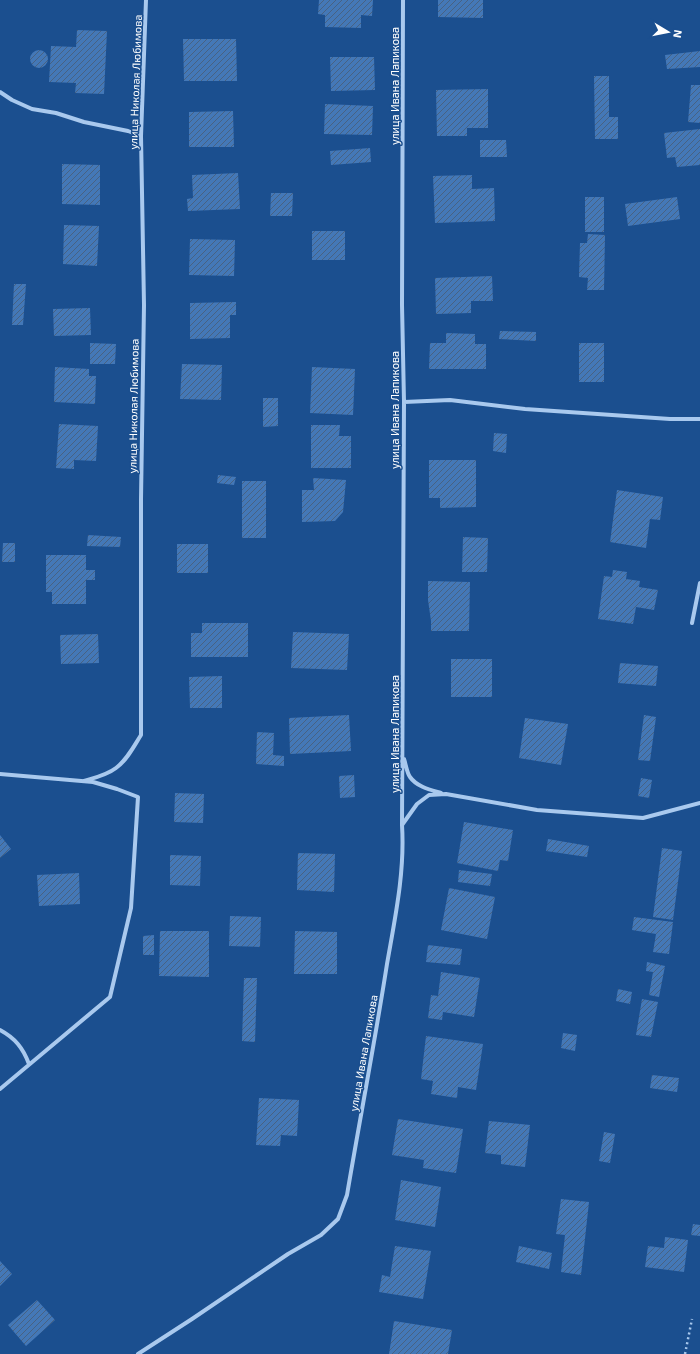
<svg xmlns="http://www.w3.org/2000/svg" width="700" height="1354" font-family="'Exo 2',sans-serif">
<defs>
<pattern id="building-hatch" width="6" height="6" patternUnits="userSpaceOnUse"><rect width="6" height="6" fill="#4478b7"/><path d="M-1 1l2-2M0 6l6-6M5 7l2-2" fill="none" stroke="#486282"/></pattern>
</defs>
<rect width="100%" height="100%" fill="#1b4f8f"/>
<path fill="url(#building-hatch)" d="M 319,0 L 373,0 L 372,16 L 361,15 L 361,28 L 325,27 L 325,15 L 318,14 Z
M 438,0 L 483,0 L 483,18 L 438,17 Z
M 77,30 L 107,31 L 104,94 L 75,93 L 76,83 L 49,82 L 51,46 L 76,47 Z
M 183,39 L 236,39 L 237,81 L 184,81 Z
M30 59a9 9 0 1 1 18 0a9 9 0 1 1-18 0Z
M 700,51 L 700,67 L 667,69 L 665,55 Z
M 330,57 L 374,57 L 375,90 L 331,91 Z
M 594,76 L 609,76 L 609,117 L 618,117 L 618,139 L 595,139 Z
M 691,85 L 700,85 L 700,123 L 688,122 Z
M 488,89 L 488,128 L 467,128 L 467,136 L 437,136 L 436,90 Z
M 325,104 L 373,106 L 372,135 L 324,134 Z
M 233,111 L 234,147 L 189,147 L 189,112 Z
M 700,129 L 700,165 L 677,167 L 675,157 L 667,158 L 664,133 Z
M 480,140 L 506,140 L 507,157 L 480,157 Z
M 370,148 L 371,162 L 331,165 L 330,151 Z
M 62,164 L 100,165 L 100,205 L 62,204 Z
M 238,173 L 240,209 L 188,211 L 187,199 L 193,198 L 192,175 Z
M 472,175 L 472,189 L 494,188 L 495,221 L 435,223 L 433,176 Z
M 271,193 L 293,193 L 292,216 L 270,216 Z
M 585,197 L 604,197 L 604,232 L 585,232 Z
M 677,197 L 680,219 L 628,226 L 625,204 Z
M 64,225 L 99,226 L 97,266 L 63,264 Z
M 312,231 L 345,231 L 345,260 L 312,260 Z
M 588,234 L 605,235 L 604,290 L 587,290 L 588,278 L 579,277 L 580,243 L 587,243 Z
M 190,239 L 235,240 L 234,276 L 189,275 Z
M 492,276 L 493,301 L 471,301 L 471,313 L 436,314 L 435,278 Z
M 14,284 L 26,284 L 23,325 L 12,325 Z
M 236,302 L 236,315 L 230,315 L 230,338 L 190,339 L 190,303 Z
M 90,308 L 91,335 L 54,336 L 53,309 Z
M 500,331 L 536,332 L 536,341 L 499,339 Z
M 446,333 L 475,334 L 475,344 L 486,344 L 486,369 L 429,369 L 430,343 L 446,343 Z
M 90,343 L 116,344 L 115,364 L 90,364 Z
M 579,343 L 604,343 L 604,382 L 579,382 Z
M 182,364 L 222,365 L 221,400 L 180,399 Z
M 55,367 L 89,369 L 89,376 L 96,376 L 95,404 L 54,402 Z
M 312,367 L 355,369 L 353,415 L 310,413 Z
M 263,398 L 278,398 L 278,426 L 263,427 Z
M 59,424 L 98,426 L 96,461 L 74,460 L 74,469 L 56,468 Z
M 311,425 L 340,425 L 339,436 L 351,436 L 351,468 L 311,468 Z
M 494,433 L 507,434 L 506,453 L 493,451 Z
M 429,460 L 476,460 L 476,507 L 440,508 L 440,498 L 429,498 Z
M 218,475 L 236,477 L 234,485 L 217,483 Z
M 313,478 L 346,480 L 343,512 L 335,521 L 302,522 L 302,490 L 314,490 Z
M 242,481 L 266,481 L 266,538 L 242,538 Z
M 617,490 L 663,497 L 660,520 L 650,519 L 646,548 L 610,542 Z
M 88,535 L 121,537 L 120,547 L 87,546 Z
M 463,537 L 488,538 L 487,572 L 462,572 Z
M 3,543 L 15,543 L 15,562 L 2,562 Z
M 177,544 L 208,544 L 208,573 L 177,573 Z
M 46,555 L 86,555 L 86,570 L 95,570 L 95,580 L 86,580 L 86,604 L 52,604 L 52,592 L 46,592 Z
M 613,570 L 627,572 L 626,579 L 640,581 L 639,587 L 658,590 L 654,610 L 636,607 L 633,624 L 598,619 L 604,576 L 612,577 Z
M 428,581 L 470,582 L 469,631 L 431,631 L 431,621 L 428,600 Z
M 202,623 L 248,623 L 248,657 L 191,657 L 191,633 L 202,633 Z
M 293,632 L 349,634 L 347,670 L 291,668 Z
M 98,634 L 99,663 L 61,664 L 60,635 Z
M 451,659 L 492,659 L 492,697 L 451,697 Z
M 620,663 L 658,666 L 656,686 L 618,683 Z
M 222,676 L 222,708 L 190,708 L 189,677 Z
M 349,715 L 351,751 L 290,754 L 289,718 Z
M 644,715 L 656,717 L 650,761 L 638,760 Z
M 525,718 L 568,724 L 561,765 L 519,758 Z
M 257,732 L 274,733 L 273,755 L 284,756 L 284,766 L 256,764 Z
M 354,775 L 355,797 L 340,798 L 339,776 Z
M 641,778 L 652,780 L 649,798 L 638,796 Z
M 175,793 L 204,794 L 203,823 L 174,822 Z
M 464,822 L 513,830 L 508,861 L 500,860 L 498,871 L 457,863 Z
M 0,835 L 11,849 L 0,858 Z
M 548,839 L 589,846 L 587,857 L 546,851 Z
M 662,848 L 682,851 L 673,920 L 653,917 Z
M 298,853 L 335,854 L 334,892 L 297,890 Z
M 170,855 L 201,856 L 200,886 L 170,885 Z
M 459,870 L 492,874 L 490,886 L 458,882 Z
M 79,873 L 80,904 L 39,906 L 37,875 Z
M 449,888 L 495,897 L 487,939 L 441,930 Z
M 230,916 L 261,917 L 260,947 L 229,946 Z
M 634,917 L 673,922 L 669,954 L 653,952 L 656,934 L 632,930 Z
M 160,931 L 209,931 L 209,977 L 159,976 Z
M 295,931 L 337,932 L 337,974 L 294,974 Z
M 154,935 L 154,955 L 143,955 L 143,936 Z
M 428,945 L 462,949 L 460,965 L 426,962 Z
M 647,962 L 665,966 L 659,997 L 649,995 L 653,972 L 646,971 Z
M 441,972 L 480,978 L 474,1017 L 443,1012 L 442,1020 L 428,1018 L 431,995 L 438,996 Z
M 244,978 L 257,978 L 255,1042 L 242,1041 Z
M 618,989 L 632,992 L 630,1004 L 616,1001 Z
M 642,999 L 658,1002 L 651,1037 L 636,1035 Z
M 563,1033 L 577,1035 L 575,1051 L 561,1048 Z
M 426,1036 L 483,1044 L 476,1090 L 458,1087 L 457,1098 L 431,1094 L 433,1081 L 421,1079 Z
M 652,1075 L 679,1078 L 677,1092 L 650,1088 Z
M 259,1098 L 299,1100 L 297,1136 L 281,1135 L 280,1146 L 256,1145 Z
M 398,1119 L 463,1129 L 456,1173 L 423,1168 L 424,1160 L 392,1155 Z
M 489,1121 L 530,1125 L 525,1167 L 501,1164 L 501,1155 L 485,1153 Z
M 604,1132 L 615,1134 L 610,1163 L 599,1161 Z
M 401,1180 L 441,1187 L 435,1227 L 395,1220 Z
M 561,1199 L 589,1202 L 581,1275 L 561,1272 L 565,1235 L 556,1234 Z
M 693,1224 L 700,1225 L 700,1236 L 691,1235 Z
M 665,1237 L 688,1240 L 684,1272 L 645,1267 L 648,1246 L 664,1248 Z
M 395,1246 L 431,1251 L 423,1299 L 379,1292 L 382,1275 L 390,1277 Z
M 519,1246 L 552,1253 L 549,1269 L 516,1262 Z
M 0,1261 L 12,1274 L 0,1286 Z
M 37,1300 L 55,1320 L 26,1346 L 8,1325 Z
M 394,1321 L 452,1330 L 448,1354 L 389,1354 Z"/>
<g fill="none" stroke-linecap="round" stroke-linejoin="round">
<path stroke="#a9c9ee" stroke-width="2.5" stroke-dasharray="2 3" stroke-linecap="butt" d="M 685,1354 L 692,1319"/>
<path stroke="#a9c9ee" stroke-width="4" d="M 0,92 L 12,100 L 32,109 L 56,113 L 84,122 L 128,131 L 141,136
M 404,402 L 450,400 L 525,409 L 670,419 L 700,419
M 692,623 L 700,583
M 404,759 C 406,765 407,773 410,777 C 417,787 431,790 441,793
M 0,774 L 93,782 L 117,789 L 138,797 L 131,908 L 110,997 L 0,1089
M 84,781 C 94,778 107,775 116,768 C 127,760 134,746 141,735 L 141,499 L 144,305 L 141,136 L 146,0
M 402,825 L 417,804 L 429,795 L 446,794 L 537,810 L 643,818 L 700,803
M 0,1030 C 15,1038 23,1048 29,1064
M 138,1354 L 192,1319 L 288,1254 L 321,1235 L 338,1219 L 347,1195 C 360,1118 375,1041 387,964 C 395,918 405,872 402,825 L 404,402 L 402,305 L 403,0"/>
</g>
<g text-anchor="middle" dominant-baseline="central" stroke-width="3" stroke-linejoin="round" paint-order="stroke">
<g font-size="11" fill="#fff" stroke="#1b4f8f">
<text transform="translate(135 82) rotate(-88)">улица Николая Любимова</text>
<text transform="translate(394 86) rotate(-90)">улица Ивана Лапикова</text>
<text transform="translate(133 406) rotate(-89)">улица Николая Любимова</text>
<text transform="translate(394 410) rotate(-90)">улица Ивана Лапикова</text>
<text transform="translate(394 734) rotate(-90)">улица Ивана Лапикова</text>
<text transform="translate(363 1053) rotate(-80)">улица Ивана Лапикова</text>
</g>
</g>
<g transform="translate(668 32) rotate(100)" stroke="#1b4f8f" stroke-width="3" paint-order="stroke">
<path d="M0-3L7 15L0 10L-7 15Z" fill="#ffffff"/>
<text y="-6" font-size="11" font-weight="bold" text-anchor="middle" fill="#ffffff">N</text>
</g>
</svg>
